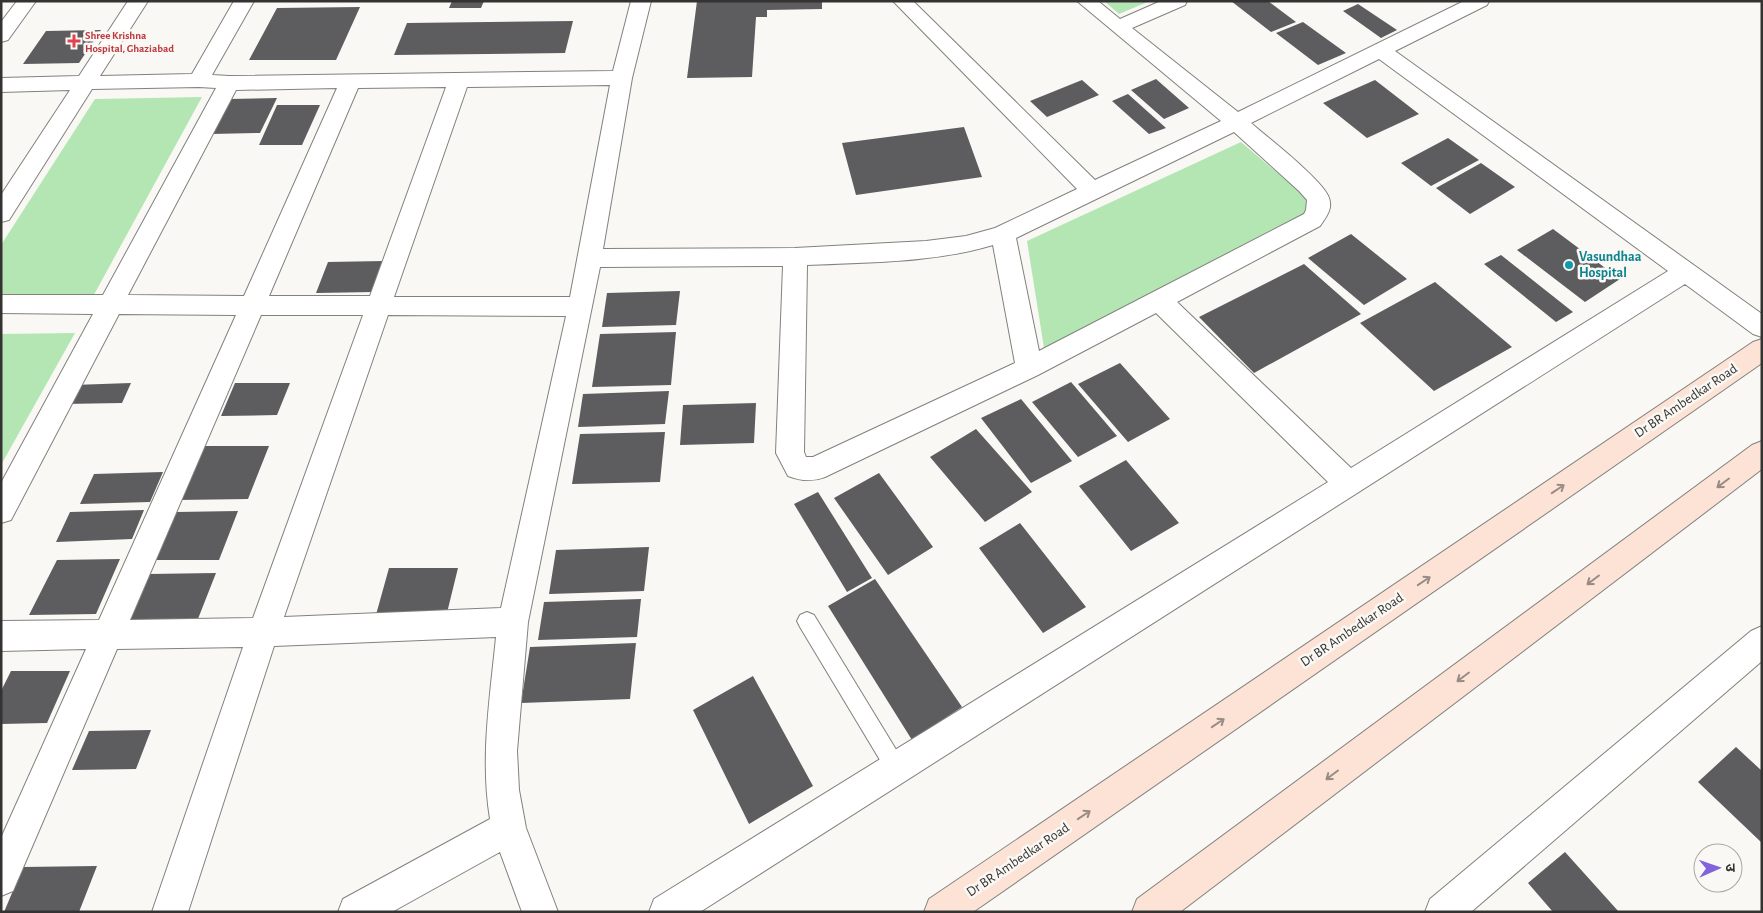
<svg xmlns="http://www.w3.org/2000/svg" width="1763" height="913" font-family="'Alegreya Sans','Noto Sans Devanagari',sans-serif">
<rect width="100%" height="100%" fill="#f9f8f4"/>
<path fill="#b4e6b3" d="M 1104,1 L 1150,1 L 1119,14 Z
M 202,97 L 90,302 L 1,303 L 1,245 L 95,99 Z
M 1241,142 L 1318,207 L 1044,348 L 1027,241 Z
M 75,333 L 1,465 L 1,334 Z"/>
<path fill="#5d5c5f" d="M 452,1 L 484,1 L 481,8 L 449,8 Z
M 697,1 L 822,1 L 822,9 L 767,10 L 767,17 L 756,17 L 752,77 L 687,78 Z
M 1231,1 L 1268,1 L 1296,22 L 1271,32 Z
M 1358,4 L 1397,30 L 1381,38 L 1343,11 Z
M 360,7 L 336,60 L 249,60 L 277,8 Z
M 573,21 L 565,53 L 394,55 L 407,23 Z
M 1303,22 L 1346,53 L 1318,65 L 1276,33 Z
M 101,30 L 79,63 L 23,64 L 46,31 Z
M 1156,79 L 1189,108 L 1164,119 L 1131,90 Z
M 1082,80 L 1099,95 L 1047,117 L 1030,101 Z
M 1375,80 L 1419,114 L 1367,138 L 1323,103 Z
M 1128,94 L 1166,128 L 1149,134 L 1112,101 Z
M 277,98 L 260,133 L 211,134 L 228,99 Z
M 277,105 L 320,105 L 302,145 L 259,145 Z
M 964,127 L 982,177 L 856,195 L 842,143 Z
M 1448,138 L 1479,160 L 1431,186 L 1401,163 Z
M 1481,163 L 1515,187 L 1470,214 L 1436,188 Z
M 1553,229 L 1620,279 L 1585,302 L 1517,250 Z
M 1351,234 L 1407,279 L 1364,305 L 1308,258 Z
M 1501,255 L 1573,312 L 1556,322 L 1484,264 Z
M 384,261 L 373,292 L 316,293 L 328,262 Z
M 1304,264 L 1361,314 L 1254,373 L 1199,317 Z
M 1435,282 L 1512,347 L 1434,391 L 1360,323 Z
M 680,291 L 676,325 L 602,327 L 607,293 Z
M 676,332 L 671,385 L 592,387 L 600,334 Z
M 1120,363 L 1170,419 L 1128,442 L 1078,384 Z
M 1071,382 L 1117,436 L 1078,457 L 1032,402 Z
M 131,383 L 122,403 L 63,404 L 73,385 Z
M 235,383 L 290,383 L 277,415 L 221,416 Z
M 669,391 L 665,424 L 578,427 L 583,394 Z
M 1021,399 L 1072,461 L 1031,483 L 981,418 Z
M 756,403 L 754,443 L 680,445 L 683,405 Z
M 976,429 L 1032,492 L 985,522 L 930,457 Z
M 665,432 L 660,482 L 572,484 L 580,434 Z
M 200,446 L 269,446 L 248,499 L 177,500 Z
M 1126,460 L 1179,523 L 1131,551 L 1079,486 Z
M 163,472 L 150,502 L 80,504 L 94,474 Z
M 879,473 L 933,547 L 888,575 L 834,498 Z
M 818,492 L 872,578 L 847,592 L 794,504 Z
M 144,510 L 132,539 L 56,542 L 70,512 Z
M 238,511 L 219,560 L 155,560 L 176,512 Z
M 1020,523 L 1086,607 L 1043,633 L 979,548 Z
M 649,547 L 644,591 L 549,594 L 556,550 Z
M 120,559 L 96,614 L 29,615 L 57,560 Z
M 389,568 L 458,568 L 445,621 L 374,622 Z
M 216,573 L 194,629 L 125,630 L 149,574 Z
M 875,579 L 962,707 L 912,740 L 828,606 Z
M 641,599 L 637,637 L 538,640 L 544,602 Z
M 636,643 L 630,699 L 521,703 L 530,647 Z
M 11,671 L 70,671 L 47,723 L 1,724 L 1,691 Z
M 753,676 L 813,786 L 749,824 L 693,710 Z
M 151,730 L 136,769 L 72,770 L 89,731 Z
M 1736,747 L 1762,771 L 1762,843 L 1698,782 Z
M 1565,852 L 1619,912 L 1553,912 L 1528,883 Z
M 97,866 L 79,912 L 4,912 L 23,867 Z"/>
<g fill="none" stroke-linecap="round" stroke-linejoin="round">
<defs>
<path id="lane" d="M 807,612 L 814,615 L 903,761 L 907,768 L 903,775 L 896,779 L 889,775 L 800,627 L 797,621 L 800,615 Z"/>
<path id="street" d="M 17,1 L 36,1 L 8,40 L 1,42 L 1,22 Z
M 128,1 L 148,1 L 100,76 L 192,74 L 234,1 L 254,1 L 212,75 L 229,76 L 613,71 L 631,1 L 651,1 L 632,78 L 603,249 L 795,248 L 926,241 L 966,236 L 995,228 L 1077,189 L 893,1 L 913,1 L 1095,180 L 1221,121 L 1077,1 L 1098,1 L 1120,19 L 1161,1 L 1187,1 L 1185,5 L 1132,28 L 1238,112 L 1464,1 L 1489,1 L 1487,5 L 1395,51 L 1762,314 L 1762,337 L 1753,334 L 1685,284 L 700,912 L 649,912 L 654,899 L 1328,482 L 1156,313 L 1038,375 L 825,477 C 812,482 801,481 788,476 L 776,453 L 783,266 L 600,267 L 528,622 L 517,751 L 519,790 L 526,828 L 558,912 L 522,912 L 500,852 L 392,912 L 338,912 L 343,899 L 490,819 C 480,758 490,698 496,637 L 274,646 L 188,912 L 152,912 L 243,647 L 117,649 L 13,891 L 1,896 L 1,838 L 86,649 L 1,651 L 1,621 L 99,620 L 236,315 L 119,314 L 11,520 L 1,523 L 1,483 L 93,314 L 1,313 L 1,295 L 103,295 L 216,88 L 199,87 L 92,89 L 9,220 L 1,222 L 1,195 L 70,90 L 1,92 L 1,78 L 79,76 ZM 1379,59 L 1668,271 L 1351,468 L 1177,302 L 1320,226 C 1326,217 1333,209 1329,198 C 1324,181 1267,137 1251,123 ZM 610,85 L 570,297 L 394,297 L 467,87 ZM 446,87 L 370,296 L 269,296 L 358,88 ZM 337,88 L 244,296 L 128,295 L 236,90 ZM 1234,132 L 1299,191 L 1307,200 L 1306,210 L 1304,214 L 1039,351 L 1016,238 ZM 993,245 L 1015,363 L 813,457 L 806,457 L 804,452 L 807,265 C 869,262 933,263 993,245 ZM 261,315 L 363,315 L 253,618 L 130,620 ZM 388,315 L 566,316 L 501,608 L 284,617 Z
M 1762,626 L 1762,661 L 1471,912 L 1425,912 L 1430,899 L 1751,631 Z"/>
<path id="secondary" d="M 1762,339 L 1762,363 L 973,912 L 924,912 L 929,899 L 1753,342 Z
M 1762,441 L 1762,469 L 1180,912 L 1132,912 L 1137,899 L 1752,445 Z"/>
</defs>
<use href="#lane" stroke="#82817d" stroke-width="2"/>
<use href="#street" stroke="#82817d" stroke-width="2"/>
<use href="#secondary" stroke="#82817d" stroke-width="2"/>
<use href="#lane" fill="#fff" fill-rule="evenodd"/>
<use href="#street" fill="#fff" fill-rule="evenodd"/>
<use href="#secondary" fill="#fce3d6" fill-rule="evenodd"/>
</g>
<defs><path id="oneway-shaft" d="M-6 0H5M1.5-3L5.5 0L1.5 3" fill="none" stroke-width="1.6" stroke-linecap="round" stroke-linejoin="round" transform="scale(1.25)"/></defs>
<g stroke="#988b84">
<use href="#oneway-shaft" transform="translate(1723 483) rotate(143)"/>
<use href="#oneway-shaft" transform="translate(1558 489) rotate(-34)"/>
<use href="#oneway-shaft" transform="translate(1593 580) rotate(143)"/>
<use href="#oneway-shaft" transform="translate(1424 581) rotate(-34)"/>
<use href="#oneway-shaft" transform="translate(1463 677) rotate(143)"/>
<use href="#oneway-shaft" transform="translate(1218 723) rotate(-34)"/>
<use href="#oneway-shaft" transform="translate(1332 775) rotate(143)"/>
<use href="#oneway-shaft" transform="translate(1084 815) rotate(-34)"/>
</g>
<path fill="#e0444e" stroke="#f9f8f4" stroke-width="2" d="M71.5 33.5h5v5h5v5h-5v5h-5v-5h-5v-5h5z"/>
<circle fill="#0f9aa8" stroke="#f9f8f4" stroke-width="2" cx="1569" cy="265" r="5"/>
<g text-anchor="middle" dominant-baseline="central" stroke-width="5" stroke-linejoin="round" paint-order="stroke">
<g font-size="11" font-weight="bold" fill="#be3a42" stroke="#f9f8f4" text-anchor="start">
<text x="85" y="35">Shree Krishna<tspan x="85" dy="13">Hospital, Ghaziabad</tspan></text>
</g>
<g font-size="14" font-weight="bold" fill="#0d838f" stroke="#f9f8f4" text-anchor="start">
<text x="1579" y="257">Vasundhaa<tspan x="1579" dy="16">Hospital</tspan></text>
</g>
<g font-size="14" fill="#343331" stroke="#f9f8f4">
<text transform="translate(1686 401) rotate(-34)">Dr BR Ambedkar Road</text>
<text transform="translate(1352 630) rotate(-34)">Dr BR Ambedkar Road</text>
<text transform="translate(1018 860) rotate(-34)">Dr BR Ambedkar Road</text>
</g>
</g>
<rect width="1763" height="913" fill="none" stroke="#343331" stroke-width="5"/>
<g transform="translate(1718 868) rotate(88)"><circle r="24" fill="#f9f8f4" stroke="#aaa9a6"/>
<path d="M0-4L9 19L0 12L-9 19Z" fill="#8163de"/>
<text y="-8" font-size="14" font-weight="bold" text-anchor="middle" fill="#343331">उ</text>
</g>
</svg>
